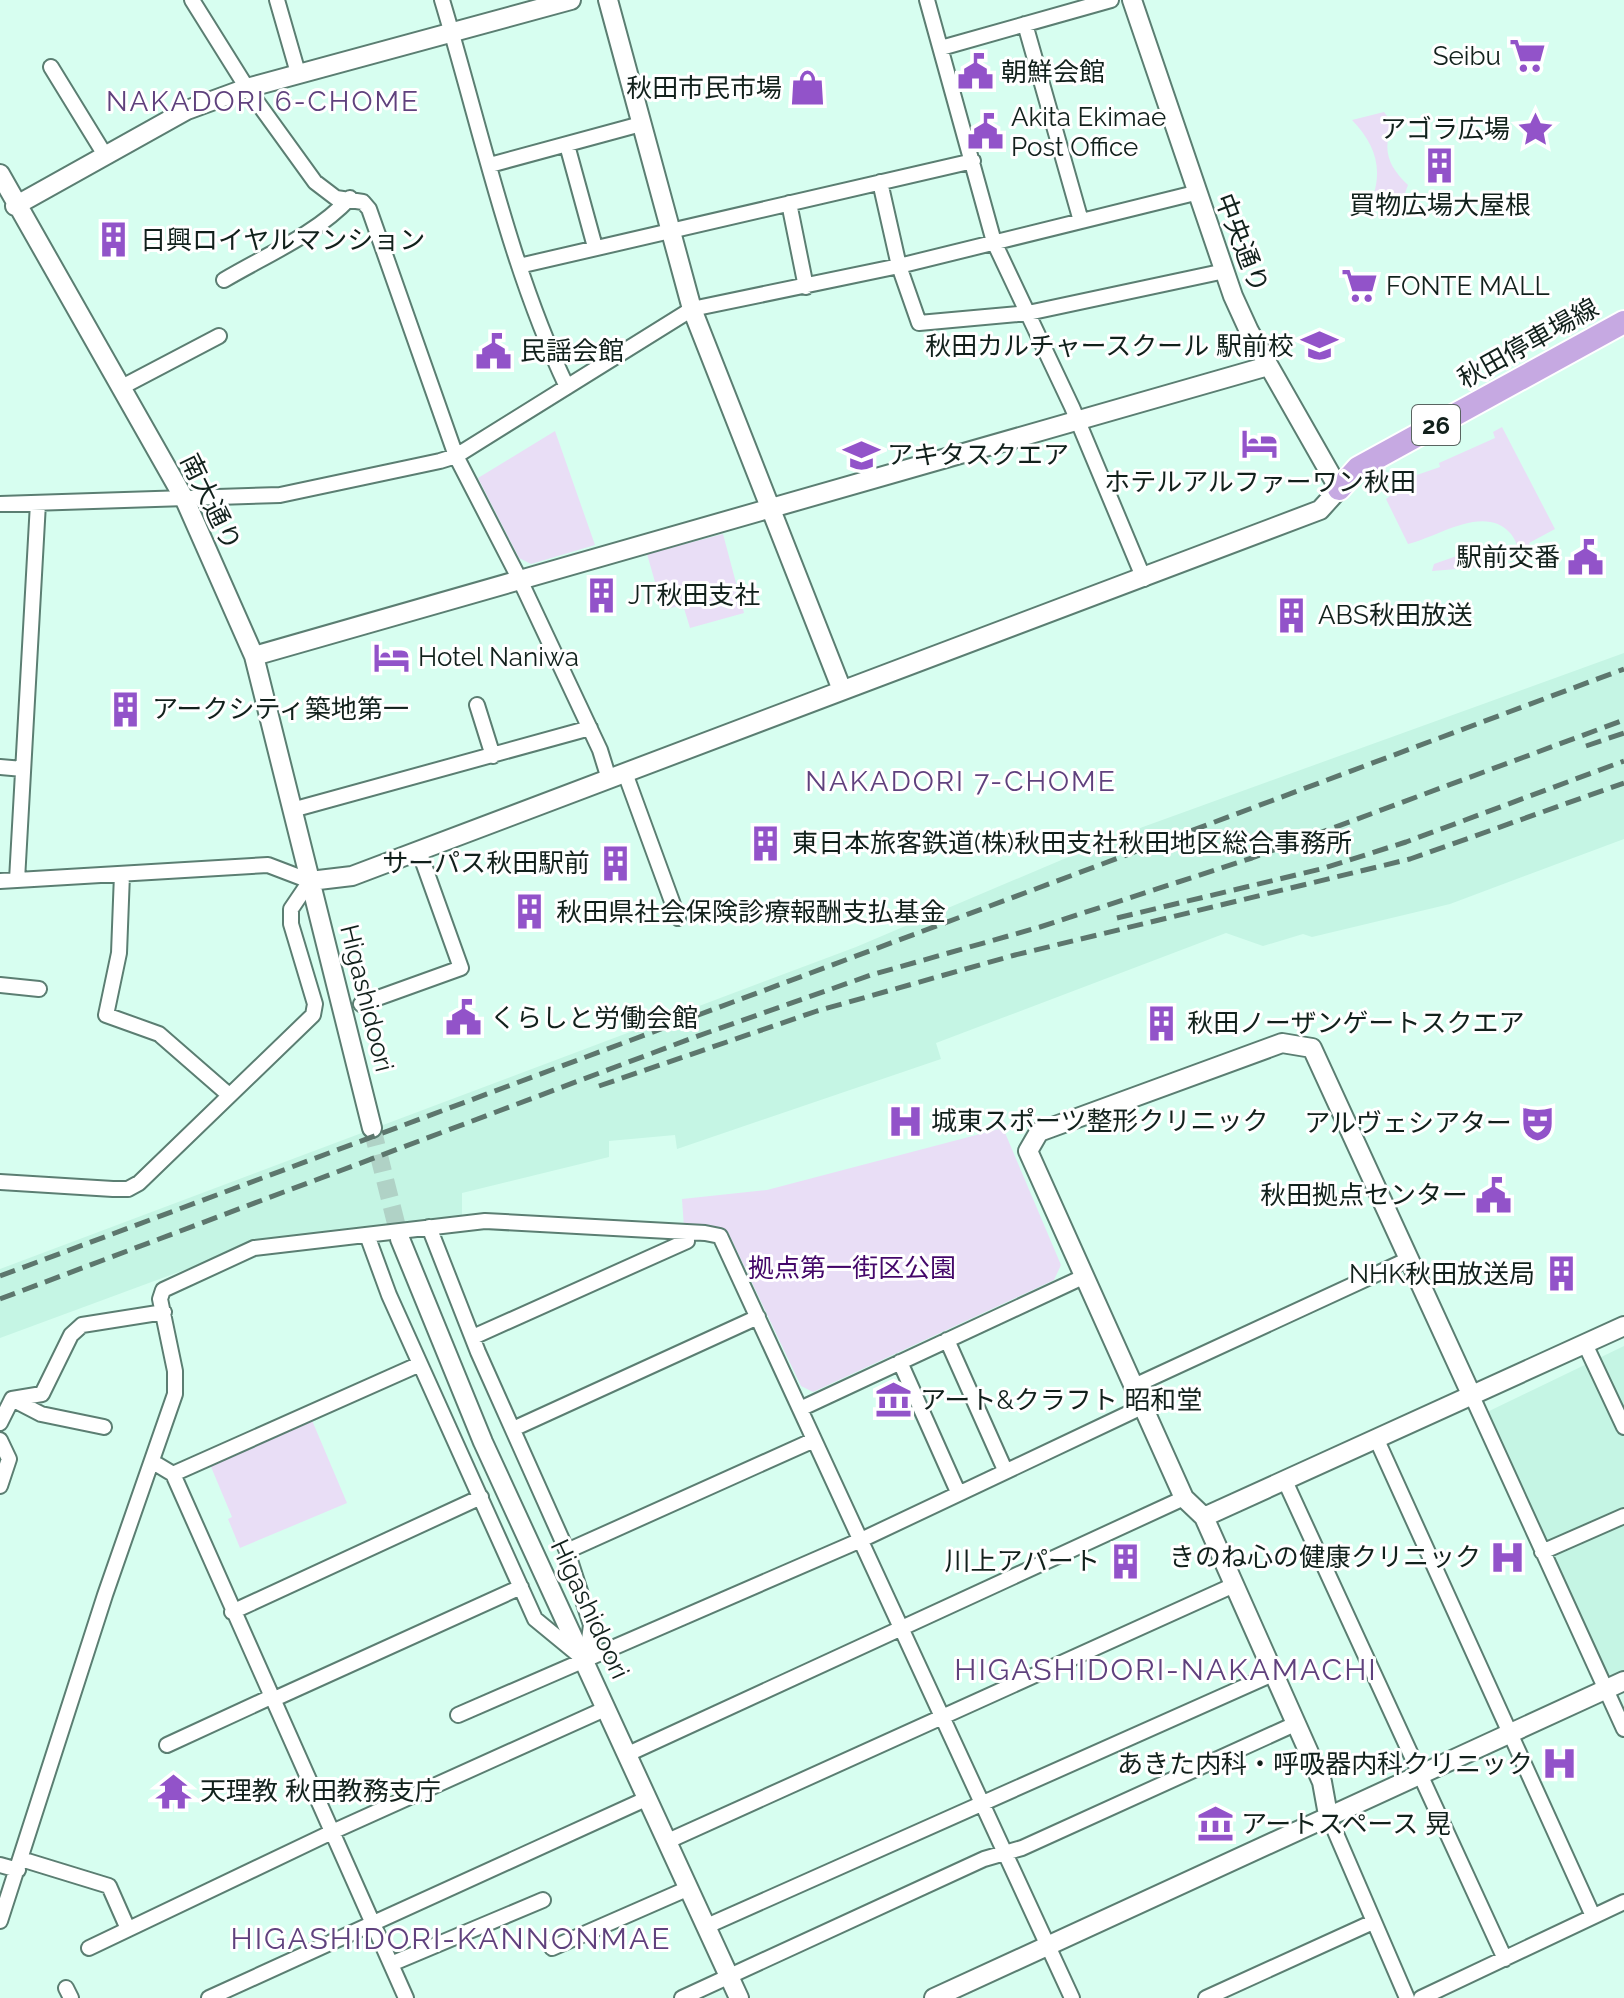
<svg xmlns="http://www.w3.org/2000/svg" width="1624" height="1998" font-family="Raleway,'Noto Sans JP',sans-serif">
<rect width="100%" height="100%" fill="#d7fef0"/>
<path fill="#c5f5e4" d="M 1624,653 L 1624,839 L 1450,904 L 1312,937 L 1303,934 L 1263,946 L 1226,933 L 936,1043 L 941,1059 L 677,1149 L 675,1135 L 609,1141 L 609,1157 L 462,1193 L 462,1216 L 249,1246 L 0,1338 L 0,1269 L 856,947 L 1118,836 Z
M 1624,1346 L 1624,1687 L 1611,1693 L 1483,1414 Z"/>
<path fill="#e9def6" d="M 1384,112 L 1393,124 C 1381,150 1389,167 1408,185 L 1405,193 L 1378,201 L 1373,197 C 1383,166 1374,143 1352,120 Z
M 1502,427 L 1555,529 L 1529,543 L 1531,547 L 1522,555 C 1518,549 1516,540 1511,534 C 1484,503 1437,538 1408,544 L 1386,499 L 1409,481 L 1408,478 L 1440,467 L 1439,463 L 1495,438 L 1493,432 Z
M 555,431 L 595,545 L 531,564 L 519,558 L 478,478 Z
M 723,534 L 744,613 L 690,628 L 683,605 L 663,610 L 647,554 Z
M 1488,545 L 1498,553 L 1495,566 L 1432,571 L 1434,564 Z
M 1003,1128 L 1061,1265 L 1054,1280 L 813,1392 L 801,1386 L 728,1232 L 684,1228 L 682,1199 L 767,1190 Z
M 311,1418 L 347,1503 L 240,1548 L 228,1519 L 232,1517 L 209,1462 Z"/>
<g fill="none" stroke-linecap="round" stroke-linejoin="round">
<path stroke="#b0d2c6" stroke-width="18" stroke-dasharray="18 9" stroke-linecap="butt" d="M 372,1128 L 400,1239"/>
<defs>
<path id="minor" d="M 192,0 L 247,88 L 315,182 L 336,198 L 363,202 L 369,209 L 456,456 L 520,580 L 600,750 L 609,779
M 277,0 L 298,73
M 442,0 C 481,129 509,265 567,387
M 927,0 L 994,242 L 1072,407 L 1144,579
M 1025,24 L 1081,221
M 941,48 L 1111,0
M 51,67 L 105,155
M 567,145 L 595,247
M 490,165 L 641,124
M 880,182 L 899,266 L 919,323 L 1028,313 L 1225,271
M 789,203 L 806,287
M 519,266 L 973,161
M 224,280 C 268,254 315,235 350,198
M 120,388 L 219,336
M 0,504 L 280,495 L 440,461 L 456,456 L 692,309 L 899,266 L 1195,193
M 477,705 L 493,756
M 0,767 L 23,769
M 625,773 L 678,918
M 292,810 L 590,728
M 122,874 L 119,953 L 106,1015 L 159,1034 L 229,1095
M 17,880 L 38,503
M 0,881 L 268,865 L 310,881 L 291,909 L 291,924 L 315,1004 L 313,1015 L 139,1183 L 128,1189 L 113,1189 L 0,1182
M 0,985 L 39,989
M 361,1004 L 461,968 L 419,851
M 429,1227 L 478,1352 L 567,1551 L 591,1625 L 586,1662
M 367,1235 L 389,1295 L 535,1619 L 580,1656
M 473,1337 L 687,1241 L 686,1232
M 947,1340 L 1005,1470
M 1585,1344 L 1624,1427
M 900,1362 L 958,1492
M 1134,1386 L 1409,1259
M 1471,1394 L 1624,1729
M 12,1399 L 41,1414 L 104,1427
M 800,1409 L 1083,1277
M 0,1423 L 12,1399 L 42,1394 L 71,1335 L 82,1325 L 164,1312
M 513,1429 L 758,1317
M 1376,1438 L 1593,1916
M 0,1440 L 9,1459 L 0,1486
M 153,1462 L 173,1474 L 406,1998
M 173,1474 L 420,1364
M 1285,1481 L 1505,1959
M 567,1551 L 814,1440
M 1542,1552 L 1624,1516
M 232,1612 L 481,1497
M 272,1700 L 521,1587
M 458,1715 L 861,1540 L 1142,1407
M 167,1745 L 271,1697
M 628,1754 L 1184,1498
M 1328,1815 L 1407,1998
M 668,1841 L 1234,1585
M 21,1859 L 109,1886 L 128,1929
M 0,1865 L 18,1870
M 0,1921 L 105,1595 L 175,1394 L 175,1371 L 160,1299 L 163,1290 L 254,1248 L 485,1221 L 705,1233 L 720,1236 L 1072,1998
M 707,1926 L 1273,1674
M 89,1948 L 332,1832 L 607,1708
M 552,1948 L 689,1888
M 391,1964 L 543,1900
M 66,1988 L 71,1998
M 209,1998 L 648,1798
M 682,1998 L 984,1859 L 1022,1848 L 1295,1724
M 1206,1998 L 1373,1922
M 1421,1998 L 1624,1902"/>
<path id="tertiary" d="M 608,0 L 692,309 L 842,690
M 0,174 L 185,500 L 254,656 L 372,1128
M 15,206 L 187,110 L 247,88 L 571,0
M 254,656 L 1268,366
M 310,881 L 352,876 L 1320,510 L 1339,489 L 1249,331 L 1233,296 L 1132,0
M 400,1239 L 483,1442 L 739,1998
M 1204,1517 L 1624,1326
M 1328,1815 L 1322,1782 L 1204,1517 L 1184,1498 L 1028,1151 L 1039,1132 L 1282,1043 L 1312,1048 L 1471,1394
M 934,1998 L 1624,1681"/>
<path id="primary" d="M 1339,489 L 1358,468 L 1624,322"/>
</defs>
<use href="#minor" stroke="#5b7e72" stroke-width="18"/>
<use href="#tertiary" stroke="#5b7e72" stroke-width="22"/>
<use href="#primary" stroke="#fff" stroke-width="26"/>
<use href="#minor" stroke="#fff" stroke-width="14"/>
<use href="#tertiary" stroke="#fff" stroke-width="18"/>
<use href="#primary" stroke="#c6a9e2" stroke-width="22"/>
<path stroke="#5d766d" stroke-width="5" stroke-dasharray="16 8" stroke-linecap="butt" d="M 1586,746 L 1624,733
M 1117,918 L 1321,869 L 1406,842 L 1624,761
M 599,1086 L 817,1011 L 1015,955 L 1410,859 L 1624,783
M 0,1276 L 1624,669
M 0,1299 L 695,1037 L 871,975 L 1040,927 L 1252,858 L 1624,720"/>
</g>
<defs>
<symbol id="supermarket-bare" viewBox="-9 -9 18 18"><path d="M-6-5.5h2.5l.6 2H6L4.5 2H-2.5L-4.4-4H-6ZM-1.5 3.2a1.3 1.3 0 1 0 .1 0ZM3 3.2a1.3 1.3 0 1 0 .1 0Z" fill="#9253c9" stroke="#fff" stroke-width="2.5" paint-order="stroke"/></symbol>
<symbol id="civic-bare" viewBox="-9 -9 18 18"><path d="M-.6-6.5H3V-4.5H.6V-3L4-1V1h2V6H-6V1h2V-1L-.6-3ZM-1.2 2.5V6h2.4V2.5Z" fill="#9253c9" stroke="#fff" stroke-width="2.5" paint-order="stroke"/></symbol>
<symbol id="shop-bare" viewBox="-9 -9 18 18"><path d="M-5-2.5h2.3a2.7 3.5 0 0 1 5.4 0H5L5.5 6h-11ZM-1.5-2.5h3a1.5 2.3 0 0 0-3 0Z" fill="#9253c9" stroke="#fff" stroke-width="2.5" paint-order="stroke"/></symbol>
<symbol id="sight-bare" viewBox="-9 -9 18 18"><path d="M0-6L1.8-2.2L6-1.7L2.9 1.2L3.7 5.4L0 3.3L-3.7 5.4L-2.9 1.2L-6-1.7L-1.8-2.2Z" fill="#9253c9" stroke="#fff" stroke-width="2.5" paint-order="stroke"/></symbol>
<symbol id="building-bare" viewBox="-9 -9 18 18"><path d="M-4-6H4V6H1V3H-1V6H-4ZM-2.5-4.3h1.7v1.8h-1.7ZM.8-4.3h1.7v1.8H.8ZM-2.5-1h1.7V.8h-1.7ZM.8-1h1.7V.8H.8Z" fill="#9253c9" stroke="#fff" stroke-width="2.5" paint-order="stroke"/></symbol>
<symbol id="school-bare" viewBox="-9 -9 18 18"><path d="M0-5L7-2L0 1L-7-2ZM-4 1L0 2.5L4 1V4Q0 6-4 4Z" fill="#9253c9" stroke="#fff" stroke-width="2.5" paint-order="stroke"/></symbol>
<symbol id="hotel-bare" viewBox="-9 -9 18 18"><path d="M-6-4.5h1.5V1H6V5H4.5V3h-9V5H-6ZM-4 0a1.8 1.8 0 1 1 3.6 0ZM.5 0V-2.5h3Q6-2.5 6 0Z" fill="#9253c9" stroke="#fff" stroke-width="2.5" paint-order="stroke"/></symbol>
<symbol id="hospital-bare" viewBox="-9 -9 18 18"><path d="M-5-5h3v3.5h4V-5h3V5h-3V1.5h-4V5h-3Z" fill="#9253c9" stroke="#fff" stroke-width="2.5" paint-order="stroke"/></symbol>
<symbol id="theatre-bare" viewBox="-9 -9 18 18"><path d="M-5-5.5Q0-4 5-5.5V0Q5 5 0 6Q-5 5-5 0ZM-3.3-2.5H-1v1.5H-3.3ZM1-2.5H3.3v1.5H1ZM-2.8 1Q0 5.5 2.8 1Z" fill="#9253c9" stroke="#fff" stroke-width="2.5" paint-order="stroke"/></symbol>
<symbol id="museum-bare" viewBox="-9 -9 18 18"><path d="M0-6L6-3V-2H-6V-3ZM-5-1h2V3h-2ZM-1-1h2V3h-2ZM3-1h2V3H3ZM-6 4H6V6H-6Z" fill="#9253c9" stroke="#fff" stroke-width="2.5" paint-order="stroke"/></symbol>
<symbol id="temple-bare" viewBox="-9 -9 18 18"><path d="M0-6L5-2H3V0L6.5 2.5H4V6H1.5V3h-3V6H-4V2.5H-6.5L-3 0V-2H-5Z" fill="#9253c9" stroke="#fff" stroke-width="2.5" paint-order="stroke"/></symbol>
</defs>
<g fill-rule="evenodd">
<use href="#supermarket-bare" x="1502" y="30" width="51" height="51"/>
<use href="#civic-bare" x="950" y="46" width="51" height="51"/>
<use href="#shop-bare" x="782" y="62" width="51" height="51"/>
<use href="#sight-bare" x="1510" y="104" width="51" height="51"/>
<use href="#civic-bare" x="960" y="106" width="51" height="51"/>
<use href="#building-bare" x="1414" y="140" width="51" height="51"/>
<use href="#building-bare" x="88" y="214" width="51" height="51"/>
<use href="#supermarket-bare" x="1334" y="260" width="51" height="51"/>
<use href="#school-bare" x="1294" y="320" width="51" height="51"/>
<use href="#civic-bare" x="468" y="326" width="51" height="51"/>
<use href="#hotel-bare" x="1234" y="418" width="51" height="51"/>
<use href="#school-bare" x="836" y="430" width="51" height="51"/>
<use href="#civic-bare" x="1560" y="532" width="51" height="51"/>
<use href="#building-bare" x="576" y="570" width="51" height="51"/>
<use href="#building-bare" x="1266" y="590" width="51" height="51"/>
<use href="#hotel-bare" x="366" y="632" width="51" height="51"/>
<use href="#building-bare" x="100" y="684" width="51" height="51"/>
<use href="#building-bare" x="740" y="818" width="51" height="51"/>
<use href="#building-bare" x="590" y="838" width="51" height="51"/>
<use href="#building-bare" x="504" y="886" width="51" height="51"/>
<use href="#civic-bare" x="438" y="992" width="51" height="51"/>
<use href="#building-bare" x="1136" y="998" width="51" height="51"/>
<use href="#hospital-bare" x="880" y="1096" width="51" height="51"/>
<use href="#theatre-bare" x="1512" y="1098" width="51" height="51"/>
<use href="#civic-bare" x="1468" y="1170" width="51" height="51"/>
<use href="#building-bare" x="1536" y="1248" width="51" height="51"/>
<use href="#museum-bare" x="868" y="1374" width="51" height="51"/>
<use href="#hospital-bare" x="1482" y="1532" width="51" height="51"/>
<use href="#building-bare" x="1100" y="1536" width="51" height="51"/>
<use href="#hospital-bare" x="1534" y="1738" width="51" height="51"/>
<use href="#temple-bare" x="148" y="1766" width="51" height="51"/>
<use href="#museum-bare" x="1190" y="1798" width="51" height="51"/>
</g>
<g text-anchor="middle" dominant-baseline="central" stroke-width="6" stroke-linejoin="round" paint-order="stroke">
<rect fill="#fff" stroke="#596460" stroke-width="2" x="1412" y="405" width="48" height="40" rx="6"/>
<g font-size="24" font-weight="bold" fill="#12211c">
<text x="1436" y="425">26</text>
</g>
<g font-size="26" fill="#12211c" stroke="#fff" text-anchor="start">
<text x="1501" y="56" text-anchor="end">Seibu</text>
<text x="1001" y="72">朝鮮会館</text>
<text x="782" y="88" text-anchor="end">秋田市民市場</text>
<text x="1011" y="117">Akita Ekimae<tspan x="1011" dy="30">Post Office</tspan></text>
<text x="1510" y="129" text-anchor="end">アゴラ広場</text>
<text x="1440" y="205" text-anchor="middle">買物広場大屋根</text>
<text x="140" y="240">日興ロイヤルマンション</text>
<text x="1386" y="286">FONTE MALL</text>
<text x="1294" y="346" text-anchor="end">秋田カルチャースクール 駅前校</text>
<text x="520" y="351">民謡会館</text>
<text x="887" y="455">アキタスクエア</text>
<text x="1260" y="482" text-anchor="middle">ホテルアルファーワン秋田</text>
<text x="1560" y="557" text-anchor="end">駅前交番</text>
<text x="628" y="595">JT秋田支社</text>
<text x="1318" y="615">ABS秋田放送</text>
<text x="418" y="657">Hotel Naniwa</text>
<text x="152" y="709">アークシティ築地第一</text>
<text x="792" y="843">東日本旅客鉄道(株)秋田支社秋田地区総合事務所</text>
<text x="590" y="863" text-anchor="end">サーパス秋田駅前</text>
<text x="556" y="912">秋田県社会保険診療報酬支払基金</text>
<text x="490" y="1018">くらしと労働会館</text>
<text x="1187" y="1023">秋田ノーザンゲートスクエア</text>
<text x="931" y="1121">城東スポーツ整形クリニック</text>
<text x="1512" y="1123" text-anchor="end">アルヴェシアター</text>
<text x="1468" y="1195" text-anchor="end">秋田拠点センター</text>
<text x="1535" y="1274" text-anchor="end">NHK秋田放送局</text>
<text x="920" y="1400">アート&amp;クラフト 昭和堂</text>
<text x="1481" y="1557" text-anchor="end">きのね心の健康クリニック</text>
<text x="1100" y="1561" text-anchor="end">川上アパート</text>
<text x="1533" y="1764" text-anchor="end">あきた内科・呼吸器内科クリニック</text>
<text x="200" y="1791">天理教 秋田教務支庁</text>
<text x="1241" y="1824">アートスペース 晃</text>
</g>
<g font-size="26" fill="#12211c" stroke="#fff">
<text transform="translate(1242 243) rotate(69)">中央通り</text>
<text transform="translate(1528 343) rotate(-29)">秋田停車場線</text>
<text transform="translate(211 502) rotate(64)">南大通り</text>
<text transform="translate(367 998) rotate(76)">Higashidoori</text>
<text transform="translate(590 1609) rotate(65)">Higashidoori</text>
</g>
<g font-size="26" fill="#430669" stroke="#fff">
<text x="852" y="1268">拠点第一街区公園</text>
</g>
<g font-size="28" letter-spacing="2" fill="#5f417d" stroke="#fff">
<text x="263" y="101">NAKADORI 6-CHOME</text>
<text x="961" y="781">NAKADORI 7-CHOME</text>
</g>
<g font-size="30" letter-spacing="2" fill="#5f417d" stroke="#fff">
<text x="1166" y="1669">HIGASHIDORI-NAKAMACHI</text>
<text x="451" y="1938">HIGASHIDORI-KANNONMAE</text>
</g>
</g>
</svg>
